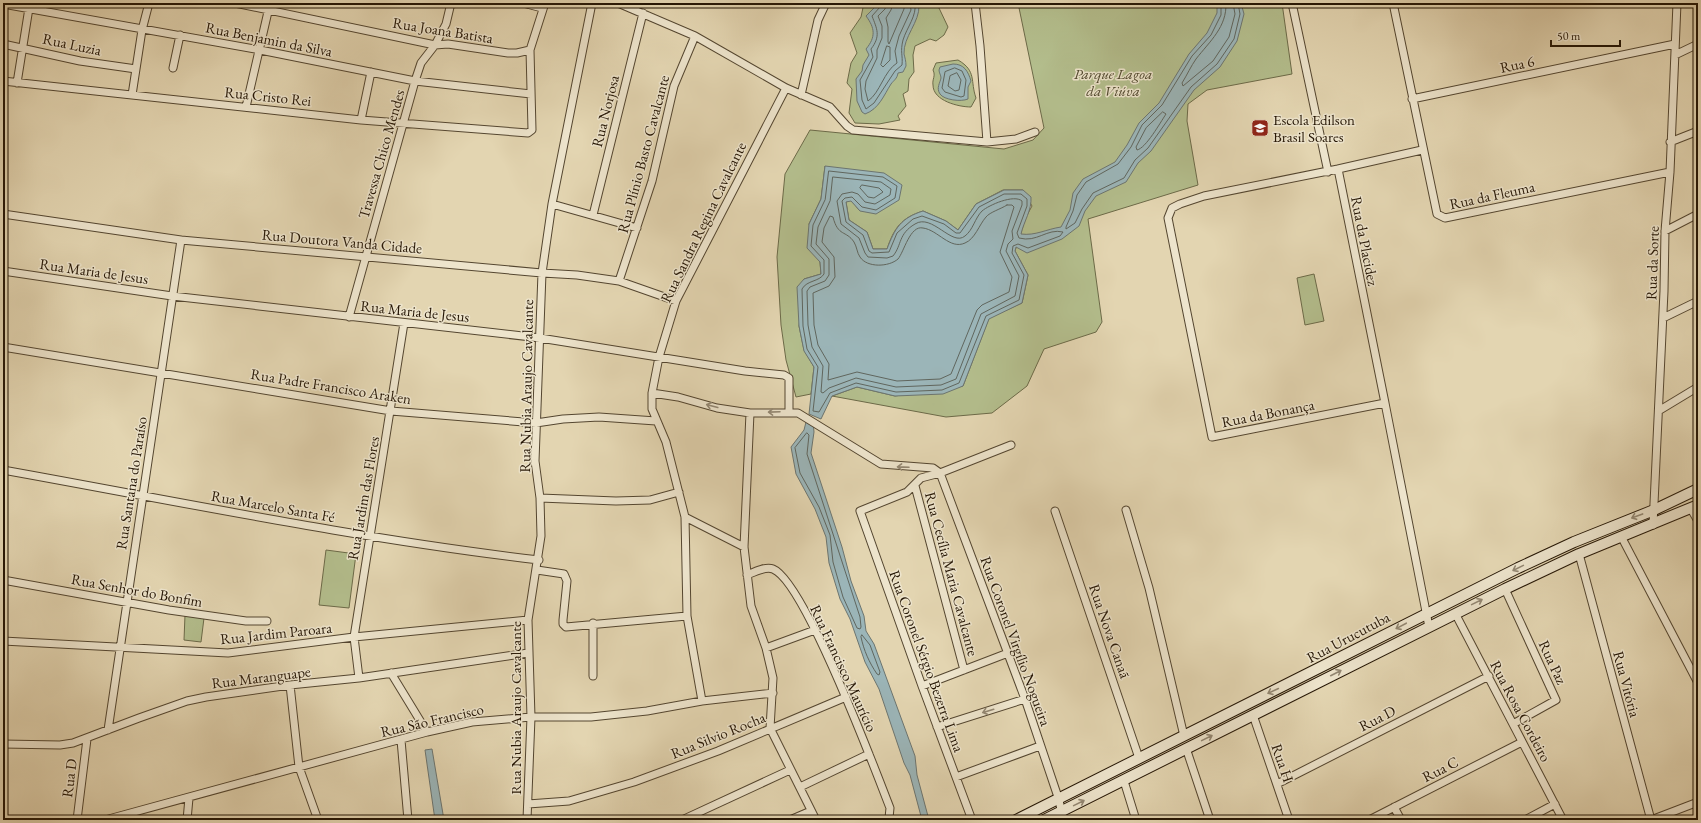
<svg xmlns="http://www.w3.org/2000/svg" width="1701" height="823" font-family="'EB Garamond',serif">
<rect width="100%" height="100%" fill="#e3d5b1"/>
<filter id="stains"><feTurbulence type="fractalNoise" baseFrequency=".005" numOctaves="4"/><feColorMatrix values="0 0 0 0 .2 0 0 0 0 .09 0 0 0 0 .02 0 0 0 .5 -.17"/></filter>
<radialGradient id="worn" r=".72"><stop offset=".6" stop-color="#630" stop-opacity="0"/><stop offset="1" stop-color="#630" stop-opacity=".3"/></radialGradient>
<path fill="#b3bd8c" stroke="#6c6a48" d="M 864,3 L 932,3 L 939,8 L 948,27 L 944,35 L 936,41 L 930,39 L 915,46 L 913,55 L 914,72 L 909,79 L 908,91 L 903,94 L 906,106 L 898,116 L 900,120 L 879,124 L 855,123 L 849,113 L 852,89 L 847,83 L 851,63 L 857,53 L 850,33 L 861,17 Z
M 1018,3 L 1282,3 L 1292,74 L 1207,90 L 1188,104 L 1187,121 L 1198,185 L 1088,219 L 1102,322 L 1096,332 L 1044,349 L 1027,386 L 992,413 L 946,417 L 832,396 L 857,387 L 895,396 L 963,386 L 989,318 L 1022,303 L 1028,275 L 1015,251 L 1026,217 L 1032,206 L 1023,190 L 1003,190 L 976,204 L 958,230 L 946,221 L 923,211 C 901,218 894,228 887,249 L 873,249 L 867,232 L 849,220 L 846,202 L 851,200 L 860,211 L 825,166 L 821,199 L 809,224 L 820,262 L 821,274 L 804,279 L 799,326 L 804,350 L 814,367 L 811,394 L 796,397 L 786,360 L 781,325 L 777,257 L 785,174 L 810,130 L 1004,149 L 1033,140 L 1044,128 Z
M 958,60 C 977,71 970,81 976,98 L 971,107 C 959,107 933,101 933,85 C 932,79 936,76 933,70 L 936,63 Z
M 1314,274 L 1324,321 L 1305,325 L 1297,278 Z
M 326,550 L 356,554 L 349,608 L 319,605 Z
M 185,615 L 204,618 L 201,642 L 184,640 Z"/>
<path fill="#9bb5b8" stroke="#6c7570" d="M 883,3 L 917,3 L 919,5 C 920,22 903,37 904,54 C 905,58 906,61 906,66 L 903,72 L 898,73 C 897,79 894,80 891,84 C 884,95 879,109 865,114 L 862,112 L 857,101 L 856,79 L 862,71 L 863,65 L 869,55 L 866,49 C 876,37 875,28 866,16 L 878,4 Z
M 1217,3 L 1241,3 L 1244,14 L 1237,41 L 1220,67 L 1194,90 L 1151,151 L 1138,163 L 1126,182 L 1096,196 L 1085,211 L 1079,226 L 1062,239 L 1027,253 L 1016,247 L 1015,251 L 1028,275 L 1022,303 L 989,319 L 963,386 L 943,394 L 895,396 L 857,387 L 832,396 L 821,419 L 809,414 L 814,367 L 804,351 L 799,326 L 797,287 L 804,279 L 821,274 L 820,262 L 807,248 L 809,224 L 821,199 L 825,166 L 884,173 L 902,185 L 899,200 L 876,214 L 860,211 L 851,201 L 846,202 L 849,220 L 867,232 L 873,249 L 887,249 C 895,228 901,218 923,211 L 946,221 L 958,230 L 976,204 L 1004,190 L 1023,190 L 1031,197 C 1032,210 1024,221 1021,234 C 1035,236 1047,229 1061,227 L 1070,210 L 1073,193 L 1083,179 L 1115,162 L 1127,145 L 1139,123 L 1159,103 L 1189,54 L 1207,33 L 1217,13 Z
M 953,64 C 964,64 968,71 971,81 L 968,87 L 968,99 C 961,102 944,100 940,94 C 936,88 940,83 941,78 C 941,75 939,73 939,70 L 940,67 Z
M 807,418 L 813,421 L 814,432 L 811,453 L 842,547 L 851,581 L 864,616 L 866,631 L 874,644 L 915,756 L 917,775 L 929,820 L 922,820 L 910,775 L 904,763 L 879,689 L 865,662 L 850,619 L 840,599 L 829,563 L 826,537 L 815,509 L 796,474 L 791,447 L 804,430 Z
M 432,749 L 444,820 L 435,820 L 425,750 Z"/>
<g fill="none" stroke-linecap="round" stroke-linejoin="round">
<path stroke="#60665e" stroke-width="1" d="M 881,3 L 880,7 L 872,16 C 877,29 881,36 871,49 L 873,57 L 860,80 L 862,100 L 866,109 L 874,103 L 895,71 L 902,65 C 903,55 900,52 903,40 C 907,27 917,16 915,3
M 887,3 L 885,9 L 878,16 L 882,26 L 882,38 L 877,50 L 877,58 L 866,81 L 865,89 L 868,101 C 880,93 884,71 897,63 L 895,51 L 899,36 L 911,10 L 910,3
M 893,3 L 891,10 L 886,18 L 888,27 L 888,42 L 889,44 L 904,9 L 904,3
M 1221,3 L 1221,15 L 1211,35 L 1192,56 L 1162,105 L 1142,125 L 1131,147 L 1118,164 L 1086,182 L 1077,195 L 1073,211 L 1066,227 L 1066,229 L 1075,223 L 1082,209 L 1093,193 L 1124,178 L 1135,160 L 1148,148 L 1191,87 L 1217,64 L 1234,39 L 1240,14 L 1238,3
M 1226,3 C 1227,27 1210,41 1196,59 C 1191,66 1187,75 1182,83 L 1183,86 L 1213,61 L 1229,37 L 1235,14 L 1233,3
M 887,46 L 890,47 L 890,60 L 883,67 L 881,65 Z
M 955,68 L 962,71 L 966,80 L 964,96 L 961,97 L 945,92 L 942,88 L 945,72 Z
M 957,73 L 961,80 L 959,90 L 955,91 L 948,86 L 950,76 Z
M 1163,112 L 1166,114 C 1160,123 1146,148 1137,150 L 1136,147 L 1146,128 Z
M 829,171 L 883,177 L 897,186 L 895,198 L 876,210 L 862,207 L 852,197 L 845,198 L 842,201 L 846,222 L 863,235 L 869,251 L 872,253 L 889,252 L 897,233 L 913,219 L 922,216 L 944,224 L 956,233 L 960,233 L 979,207 L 1004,194 L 1021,194 L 1027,199 L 1027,206 L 1017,233 L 1019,238 C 1037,243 1047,228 1063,232 L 1060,236 L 1028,248 L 1018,244 L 1013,246 L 1012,253 L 1024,275 L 1019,300 L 986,316 L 959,383 L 942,390 L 896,392 L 856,383 L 830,393 L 819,412 L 813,411 L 818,367 L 807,349 L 803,326 L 802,289 C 807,280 819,282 824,274 L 824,260 L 811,246 L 813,225 L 825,200 Z
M 833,177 L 881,182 L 891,189 L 890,195 L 875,204 L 865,202 L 858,194 L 852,192 L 842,194 L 837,201 L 841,224 L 859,238 L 865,253 L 868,257 L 887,258 L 893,256 C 902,245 898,234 915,224 C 932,213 952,247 965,236 C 973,230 975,218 982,211 C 989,205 1014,194 1022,201 L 1022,205 L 1012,231 L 1013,239 L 1008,244 L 1006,251 L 1019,276 L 1015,296 L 981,314 L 956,379 L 941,385 L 896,387 L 856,378 L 829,388 L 823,393 L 821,392 L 823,366 L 812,347 L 808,325 L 807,291 L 810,287 L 825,281 L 829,275 L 829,259 L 816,244 L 818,227 L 830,201 Z
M 862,185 L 879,188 L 883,192 L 874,198 L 868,197 L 860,188 Z
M 1007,205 L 1012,205 L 1014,207 L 1000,252 L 1012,277 L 1009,292 L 982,305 L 977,310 L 951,374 L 940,379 L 897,381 L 857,372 L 828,380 L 829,364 L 818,345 L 814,325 L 813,293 L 829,286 L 835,277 L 834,257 L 822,242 L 824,228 L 830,216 L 833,217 C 838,237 846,230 854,242 C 857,247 857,253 860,257 C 867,268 889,267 898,259 C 904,252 910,225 923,228 C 938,230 950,250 965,243 C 975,239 979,225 986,217 C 990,212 1001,209 1007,205 Z
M 807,433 L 809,435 L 807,454 L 860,617 L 861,627 L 860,629 L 857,628 L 843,597 L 833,562 L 830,535 L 819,507 L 800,473 L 795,448 Z
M 862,635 L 870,645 L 880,672 L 879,675 L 877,674 C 869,662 864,651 861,637 Z"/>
<defs>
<path id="street" d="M 235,3 L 435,45 L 448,44 L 508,53 L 517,53 L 530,50
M 523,3 L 542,8
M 618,3 L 695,36 L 786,88 L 830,107 L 847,126 L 853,130 L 987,142 L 1016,139 L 1035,132
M 975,3 L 980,46 L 987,142
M 1292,3 L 1328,172
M 1393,3 L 1437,214 L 1445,218 L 1670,172
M 3,4 L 260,50 L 415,81 L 531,94
M 3,44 L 80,61 L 136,69
M 1675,55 L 1698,44
M 173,68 L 180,35
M 3,81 L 361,120 L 528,133 L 532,130 L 530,50 L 545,3
M 17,83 L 29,8
M 132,95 L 142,30 L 149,3
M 801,95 L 818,20 L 826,3
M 1412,99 L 1675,44
M 246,107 L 270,3
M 361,120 L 371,72
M 1670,142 L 1698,131
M 1338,169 L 1204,196 L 1180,204 L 1172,208 L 1168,218 L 1212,437 L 1385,403 L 1429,627
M 552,204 L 637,228
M 3,214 L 181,240 L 542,273 L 577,275 L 619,281 L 676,301
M 593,215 L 643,13
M 1665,231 L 1698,214
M 3,271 L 172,296 L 540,338 L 745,371 L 784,375 L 789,378 L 789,412
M 619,281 L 652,181 L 674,86 L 695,36
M 349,317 L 415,81 L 421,63 L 435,45 L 446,24 L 451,3
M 1663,318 L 1698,301
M 3,347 L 391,411 L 536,423 L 563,419 L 599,417 L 656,421
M 652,393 L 678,397 L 717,408 L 750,413 L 798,413 L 881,464 L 933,468 L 940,473 L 1025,699 L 1059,800 L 1063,820
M 1385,403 L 1338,169 L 1422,150
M 1660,410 L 1698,387
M 750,413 L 744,547 L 751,606 L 766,648 L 773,678 L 770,728 L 816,820
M 3,470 C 181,502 359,539 539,560
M 915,486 L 964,670
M 540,498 L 616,501 L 650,500 L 679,492
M 1691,509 L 1698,521
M 1126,510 L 1149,588 L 1184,736
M 1055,511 L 1139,758
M 685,517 L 744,547
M 1653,525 L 1664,291 L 1665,231 L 1670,172 L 1677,3
M 1622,538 L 1698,683
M 1579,554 L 1651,820
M 537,570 L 564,574 L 567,581 L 563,620 L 563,624 L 566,627 L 687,616
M 747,575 C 754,572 766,566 773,569 C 804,581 875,769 890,808 L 889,818 L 886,820
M 3,580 L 169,610 L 246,621 L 267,621
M 1505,589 L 1556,700 L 1513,724
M 1455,613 L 1563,820
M 593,623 L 593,676
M 3,641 L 228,653 L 354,637 L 528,620
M 766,648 L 815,630
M 391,673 L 427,732
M 359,678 L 354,637 L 404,323
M 290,685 L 299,767 L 318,820
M 922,686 L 1008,653
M 702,701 L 687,616 L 685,517 L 666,442 L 652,409 L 652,393 L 659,357 L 676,301 L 786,88
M 1253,715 L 1289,820
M 937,727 L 1025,699
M 108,730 L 181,240
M 401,740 L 408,820
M 3,744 L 60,745 L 73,743 L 139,718 L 187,701 L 206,697 L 290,685 L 359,678 L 528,653
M 1186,748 L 1210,820
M 956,777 L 1040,746
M 1124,781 L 1136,820
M 1277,784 L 1489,676
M 800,787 L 869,754
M 528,804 L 569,801 L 634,782 L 718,751 L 846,697
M 1394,807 L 1401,820
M 77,820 L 87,739
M 105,820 L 427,732 L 472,722 L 531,717 L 591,717 L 647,711 L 702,701 L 773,693
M 187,820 L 189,798
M 527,820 L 531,717 L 528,620 L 541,536 L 540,498 L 535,461 L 542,273 L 552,204 L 592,3
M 682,820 L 790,770
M 790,820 L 811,811
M 972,820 L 922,686 L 860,511 L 907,492 L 921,478 L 940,473 L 1011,445
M 1369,820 L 1522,742
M 1525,820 L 1555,804
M 1651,820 L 1698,802"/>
<path id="secondary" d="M 1016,820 L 1518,568 L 1574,542 L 1654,510 L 1698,489
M 1044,820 L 1505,589 L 1579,554 L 1698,505"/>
</defs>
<use href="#street" stroke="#544630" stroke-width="9"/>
<use href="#secondary" stroke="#251605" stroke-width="12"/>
<use href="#street" stroke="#ede4cc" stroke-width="7"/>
<use href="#secondary" stroke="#ede4cc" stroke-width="10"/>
</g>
<defs><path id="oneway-shaft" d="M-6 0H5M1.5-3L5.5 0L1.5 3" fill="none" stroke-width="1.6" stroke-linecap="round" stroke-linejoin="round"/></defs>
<g stroke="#938772">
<use href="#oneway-shaft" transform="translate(712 406) rotate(-165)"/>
<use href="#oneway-shaft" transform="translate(774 412) rotate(178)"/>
<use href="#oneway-shaft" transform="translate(903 467) rotate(-178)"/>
<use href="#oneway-shaft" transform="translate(1637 516) rotate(160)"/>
<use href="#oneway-shaft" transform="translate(1518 568) rotate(154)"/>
<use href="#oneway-shaft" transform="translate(1477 602) rotate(-26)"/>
<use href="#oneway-shaft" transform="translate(1401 626) rotate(152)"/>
<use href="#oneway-shaft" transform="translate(1336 673) rotate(-27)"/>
<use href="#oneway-shaft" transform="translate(1273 691) rotate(155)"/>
<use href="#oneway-shaft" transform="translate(988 711) rotate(163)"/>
<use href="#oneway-shaft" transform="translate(1207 738) rotate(-26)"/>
<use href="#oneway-shaft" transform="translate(1079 803) rotate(-26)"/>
</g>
<defs>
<symbol id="school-square" viewBox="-11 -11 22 22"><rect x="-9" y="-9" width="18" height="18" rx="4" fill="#8f2418" stroke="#ede4cc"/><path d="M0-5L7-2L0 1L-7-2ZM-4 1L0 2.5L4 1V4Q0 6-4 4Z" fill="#fff"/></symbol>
</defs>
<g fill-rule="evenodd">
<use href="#school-square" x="1250" y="118" width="20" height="20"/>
</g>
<g text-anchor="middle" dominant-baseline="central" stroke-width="3" stroke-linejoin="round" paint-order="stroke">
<g font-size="15" fill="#251605" stroke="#ede4cc">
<text transform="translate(443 30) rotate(9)">Rua Joana Batista</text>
<text transform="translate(269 39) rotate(11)">Rua Benjamin da Silva</text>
<text transform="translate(72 44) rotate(12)">Rua Luzia</text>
<text transform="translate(1517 64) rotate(-12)">Rua 6</text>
<text transform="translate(268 96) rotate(6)">Rua Cristo Rei</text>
<text transform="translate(605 111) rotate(-76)">Rua Norjosa</text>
<text transform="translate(381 154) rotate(-74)">Travessa Chico Mendes</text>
<text transform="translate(643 154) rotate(-75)">Rua Plínio Basto Cavalcante</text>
<text transform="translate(1492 195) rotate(-12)">Rua da Fleuma</text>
<text transform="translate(703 222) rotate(-64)">Rua Sandra Regina Cavalcante</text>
<text transform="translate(342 241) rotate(5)">Rua Doutora Vanda Cidade</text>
<text transform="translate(1365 241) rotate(79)">Rua da Placidez</text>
<text transform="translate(1652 263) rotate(-88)">Rua da Sorte</text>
<text transform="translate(94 271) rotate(8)">Rua Maria de Jesus</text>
<text transform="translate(415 311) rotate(6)">Rua Maria de Jesus</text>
<text transform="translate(331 386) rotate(9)">Rua Padre Francisco Araken</text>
<text transform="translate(526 386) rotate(-89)">Rua Nubia Araujo Cavalcante</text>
<text transform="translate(1268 413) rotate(-11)">Rua da Bonança</text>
<text transform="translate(131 483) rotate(-81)">Rua Santana do Paraíso</text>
<text transform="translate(363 498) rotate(-80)">Rua Jardim das Flores</text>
<text transform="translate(273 506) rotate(10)">Rua Marcelo Santa Fé</text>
<text transform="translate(952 574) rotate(75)">Rua Cecília Maria Cavalcante</text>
<text transform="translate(137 590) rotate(10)">Rua Senhor do Bonfim</text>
<text transform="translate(1110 631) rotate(71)">Rua Nova Canaã</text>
<text transform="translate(276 633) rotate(-6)">Rua Jardim Paroara</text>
<text transform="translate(1348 637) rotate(-28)">Rua Urucutuba</text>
<text transform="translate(1016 641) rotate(70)">Rua Coronel Virgílio Nogueira</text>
<text transform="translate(927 661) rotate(70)">Rua Coronel Sérgio Bezerra Lima</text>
<text transform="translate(1553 662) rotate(65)">Rua Paz</text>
<text transform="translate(844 668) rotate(65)">Rua Francisco Maurício</text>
<text transform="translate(261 677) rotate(-7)">Rua Maranguape</text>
<text transform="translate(1627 684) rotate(75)">Rua Vitória</text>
<text transform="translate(515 708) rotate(-90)">Rua Nubia Araujo Cavalcante</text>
<text transform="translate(1521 711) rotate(62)">Rua Rosa Cordeiro</text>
<text transform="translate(1377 718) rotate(-27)">Rua D</text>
<text transform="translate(432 720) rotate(-13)">Rua São Francisco</text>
<text transform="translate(718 735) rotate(-22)">Rua Silvio Rocha</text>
<text transform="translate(1283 763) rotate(71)">Rua H</text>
<text transform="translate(1440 769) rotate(-27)">Rua C</text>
<text transform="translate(69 778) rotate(-83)">Rua D</text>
</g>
<g font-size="15" font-style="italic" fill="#50482e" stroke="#ede4cc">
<text x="1113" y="73">Parque Lagoa<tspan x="1113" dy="17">da Viúva</tspan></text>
</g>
<g font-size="15" fill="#251605" stroke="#ede4cc" text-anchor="start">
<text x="1273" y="119">Escola Edilson<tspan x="1273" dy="17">Brasil Soares</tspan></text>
</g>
</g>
<rect width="1701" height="823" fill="none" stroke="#e3d5b1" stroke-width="16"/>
<rect x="4" y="4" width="1693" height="815" fill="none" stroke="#251605" stroke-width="2"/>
<rect x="8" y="8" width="1685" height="807" fill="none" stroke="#251605"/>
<path d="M1551 40v6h69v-6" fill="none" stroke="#251605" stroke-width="2"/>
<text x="1557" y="40" font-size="12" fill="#251605" stroke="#ede4cc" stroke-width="3" paint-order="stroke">50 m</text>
<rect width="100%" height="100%" filter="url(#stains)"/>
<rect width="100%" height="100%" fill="url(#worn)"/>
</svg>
